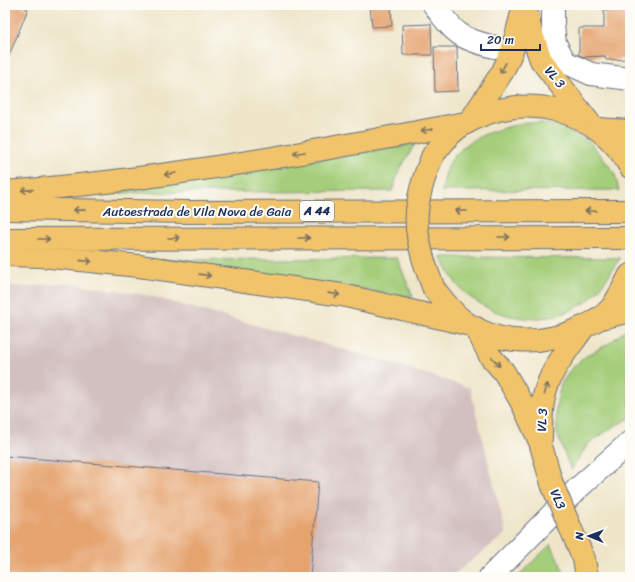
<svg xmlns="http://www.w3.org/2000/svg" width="635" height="582" font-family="Sriracha,sans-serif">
<rect width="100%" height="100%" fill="#fdfcf7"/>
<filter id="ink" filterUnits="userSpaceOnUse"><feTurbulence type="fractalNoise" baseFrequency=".025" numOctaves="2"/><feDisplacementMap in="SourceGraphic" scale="8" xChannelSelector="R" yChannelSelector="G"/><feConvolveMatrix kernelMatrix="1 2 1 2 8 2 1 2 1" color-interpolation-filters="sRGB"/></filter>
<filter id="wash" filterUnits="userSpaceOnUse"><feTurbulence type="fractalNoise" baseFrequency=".012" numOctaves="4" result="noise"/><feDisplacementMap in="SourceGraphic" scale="16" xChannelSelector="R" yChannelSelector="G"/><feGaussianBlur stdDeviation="0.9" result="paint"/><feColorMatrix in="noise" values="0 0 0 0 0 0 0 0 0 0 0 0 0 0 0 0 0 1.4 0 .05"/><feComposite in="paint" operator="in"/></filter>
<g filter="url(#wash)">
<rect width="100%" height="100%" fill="#efe6ca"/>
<path fill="#d2bfc0" d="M 67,283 L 146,295 L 382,360 L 470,388 L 506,534 L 450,577 L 5,577 L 5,285 L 24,287 Z"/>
<path fill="#a5ce7a" stroke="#607e6c" d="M 524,123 L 542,123 L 560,126 L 590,142 L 614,172 L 619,190 L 442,191 C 444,183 445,173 448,166 C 464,137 494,130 524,123 Z
M 415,144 L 399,171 L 392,191 L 101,193 Z
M 440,257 L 620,258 C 610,273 600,292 586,302 C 547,328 495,322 462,290 C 453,282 447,267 440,257 Z
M 397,258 L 413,297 L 162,260 Z
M 630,327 L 630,418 L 616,425 L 588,444 L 571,470 L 557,434 L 556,407 L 561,384 L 571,369 L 586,356 L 608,344 Z
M 551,544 L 566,577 L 517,577 Z"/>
<g id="blocks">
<path fill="#e5a36e" d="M 5,5 L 18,5 L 28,9 L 6,63 Z
M 370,5 L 391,5 L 392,26 L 372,27 Z
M 630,8 L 629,59 L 606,60 L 605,56 L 583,57 L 579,55 L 579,28 L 604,28 L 604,10 Z
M 431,24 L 432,55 L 403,55 L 402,25 Z
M 434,47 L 457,47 L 458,91 L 435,92 Z
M 5,456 L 318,482 L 310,577 L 5,577 Z"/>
</g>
</g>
<g filter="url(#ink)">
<use href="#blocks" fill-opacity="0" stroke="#656f84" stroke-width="1"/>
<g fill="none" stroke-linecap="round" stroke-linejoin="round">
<defs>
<path id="minor" d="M 434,5 C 455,34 460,39 495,47
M 553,5 L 553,26 L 555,43 L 565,62 L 591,74 L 630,79
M 490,577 L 577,489 L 630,442"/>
<path id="major" d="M 525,5 L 531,32 L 541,60 L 588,121
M 470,121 L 503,71 L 512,51 L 523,9
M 433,155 C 443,143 452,130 466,123 C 523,90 599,108 630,167
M 434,289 C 444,301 454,316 468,324 C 501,345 541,345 576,330 C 589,325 603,318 612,307 C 619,297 624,286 630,275
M 476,328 L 490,356 L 504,372 L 523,405 L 540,442 L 552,484
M 541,438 C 541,422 541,404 546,389 C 553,366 570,347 584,327
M 570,527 L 584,559 L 587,577"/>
<path id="highway" d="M 598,129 L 630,131
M 5,192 C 160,180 313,152 465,123
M 5,209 L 188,212 L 630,211
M 5,239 L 630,238
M 5,255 L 41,256 L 139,266 L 342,295 L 467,324
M 597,319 L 630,311"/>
</defs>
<use href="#minor" stroke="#656f84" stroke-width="24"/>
<use href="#major" stroke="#656f84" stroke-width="24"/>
<use href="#highway" stroke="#656f84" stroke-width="24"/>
<use href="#minor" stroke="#fff" stroke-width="22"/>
<use href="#major" stroke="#f1c36a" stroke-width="22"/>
<use href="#highway" stroke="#f1c36a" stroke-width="22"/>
<defs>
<path id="major-bridge" d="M 433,155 C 410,208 412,235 434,289
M 552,484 L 570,527"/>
</defs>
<use href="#major-bridge" stroke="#656f84" stroke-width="24" stroke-linecap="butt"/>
<use href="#major-bridge" stroke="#f1c36a" stroke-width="22"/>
</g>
<defs><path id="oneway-shaft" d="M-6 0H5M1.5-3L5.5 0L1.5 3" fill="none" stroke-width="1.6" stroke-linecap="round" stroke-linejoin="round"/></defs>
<g stroke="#7b7263">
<use href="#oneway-shaft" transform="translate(503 68) rotate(119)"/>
<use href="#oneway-shaft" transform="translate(427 130) rotate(171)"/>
<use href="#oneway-shaft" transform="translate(299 153) rotate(171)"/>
<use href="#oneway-shaft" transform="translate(170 174) rotate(171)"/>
<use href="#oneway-shaft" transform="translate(27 190) rotate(176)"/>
<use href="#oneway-shaft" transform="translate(79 210) rotate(-179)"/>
<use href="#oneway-shaft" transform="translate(461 211) rotate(180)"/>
<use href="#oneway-shaft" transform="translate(591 211) rotate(-180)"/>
<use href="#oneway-shaft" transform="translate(504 237)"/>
<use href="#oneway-shaft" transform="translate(174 238)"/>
<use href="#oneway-shaft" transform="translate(304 238)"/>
<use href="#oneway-shaft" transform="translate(44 239)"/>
<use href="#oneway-shaft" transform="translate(86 261) rotate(6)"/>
<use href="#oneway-shaft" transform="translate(205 275) rotate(8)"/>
<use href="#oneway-shaft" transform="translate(334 294) rotate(8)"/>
<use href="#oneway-shaft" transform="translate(496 362) rotate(50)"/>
<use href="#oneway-shaft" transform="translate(546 389) rotate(-73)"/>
</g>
</g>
<g text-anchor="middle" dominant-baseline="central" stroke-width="4" stroke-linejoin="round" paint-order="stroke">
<rect fill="#fdfcf7" stroke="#5f6c8c" stroke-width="1" x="300" y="201" width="34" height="20" rx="3"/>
<g font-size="12" font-weight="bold" fill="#1b2f5e">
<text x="317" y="211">A 44</text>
</g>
<g font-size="13" fill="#1b2f5e" stroke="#fdfcf7">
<text transform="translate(555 77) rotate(51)">VL 3</text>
<text x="197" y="211">Autoestrada de Vila Nova de Gaia</text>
<text transform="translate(542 420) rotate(-86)">VL 3</text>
<text transform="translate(558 499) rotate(67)">VL3</text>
</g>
</g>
<rect width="635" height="582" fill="none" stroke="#fdfcf7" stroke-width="20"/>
<g transform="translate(589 536) rotate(271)" stroke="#fdfcf7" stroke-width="3" paint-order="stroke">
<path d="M0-3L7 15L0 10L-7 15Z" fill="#1b2f5e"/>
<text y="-6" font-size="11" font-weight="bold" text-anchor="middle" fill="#1b2f5e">N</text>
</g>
<path d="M481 44v6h59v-6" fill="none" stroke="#1b2f5e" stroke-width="2"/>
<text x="487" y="44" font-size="12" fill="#1b2f5e" stroke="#fdfcf7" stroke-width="3" paint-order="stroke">20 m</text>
</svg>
